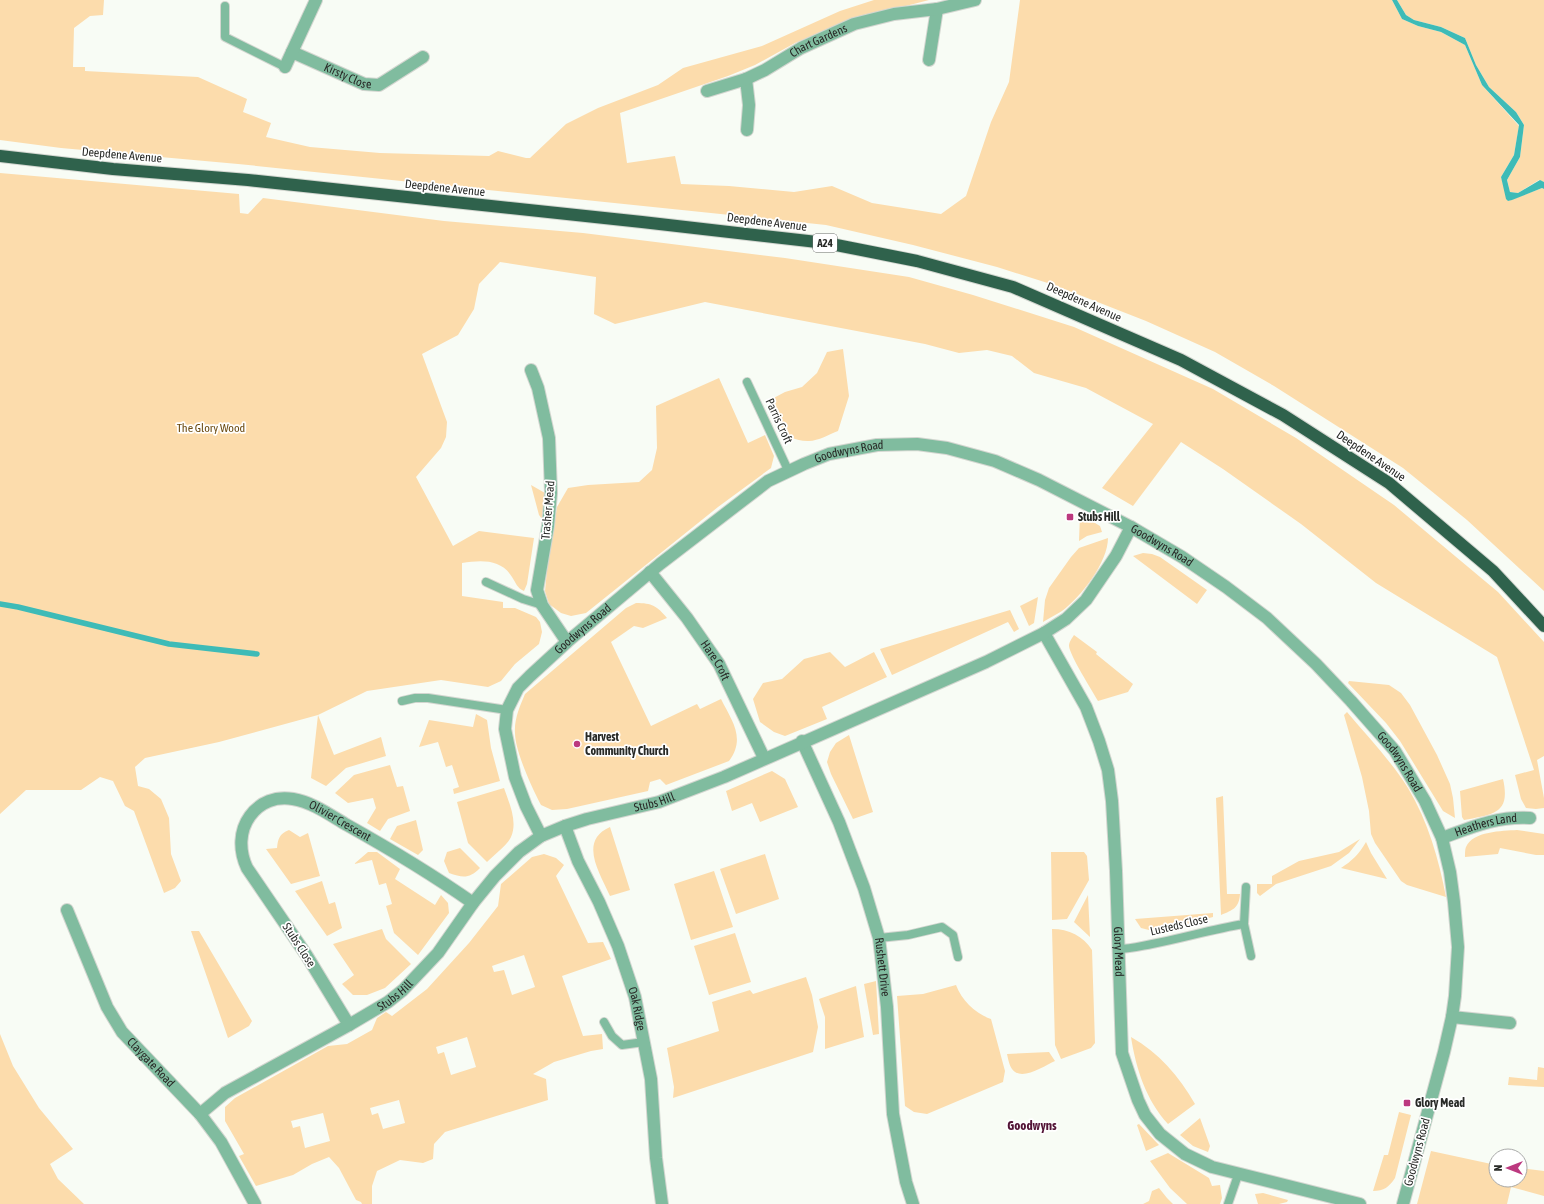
<svg xmlns="http://www.w3.org/2000/svg" width="1544" height="1204" font-family="'Asap Condensed',sans-serif">
<rect width="100%" height="100%" fill="#f8fcf5"/>
<path fill="#fcdcac" fill-rule="evenodd" d="M 0,0 L 104,0 L 103,15 L 90,16 L 74,28 L 73,67 L 85,67 L 85,71 L 198,77 L 247,99 L 243,112 L 271,123 L 266,137 L 310,147 L 380,153 L 489,156 L 498,151 L 526,158 L 530,158 L 566,124 L 598,108 L 658,85 L 683,68 L 762,46 L 840,11 L 874,0 L 929,0 L 844,22 L 795,43 L 755,65 L 728,76 L 620,113 L 627,163 L 675,156 L 681,184 L 729,186 L 794,192 L 832,186 L 872,203 L 941,214 L 966,196 L 991,122 L 1009,82 L 1020,0 L 1392,0 L 1402,19 L 1418,26 L 1441,32 L 1465,45 L 1482,85 L 1519,126 L 1514,155 L 1501,177 L 1508,201 L 1542,188 L 1544,189 L 1544,591 L 1467,520 L 1403,468 L 1274,386 L 1215,352 L 1146,321 L 1054,285 L 997,267 L 913,245 L 826,225 L 238,164 L 61,148 L 0,140 Z
M 1397,0 L 1544,0 L 1544,182 L 1539,180 L 1518,193 L 1510,192 L 1507,180 L 1520,157 L 1524,125 L 1516,112 L 1489,87 L 1476,65 L 1465,38 L 1441,27 L 1414,20 L 1406,15 Z
M 0,173 L 239,194 L 240,213 L 248,214 L 263,198 L 444,221 L 583,233 L 785,258 L 909,277 L 973,295 L 1074,327 L 1213,389 L 1296,438 L 1394,505 L 1498,592 L 1544,642 L 1544,756 L 1537,760 L 1544,798 L 1544,808 L 1536,809 L 1526,808 L 1521,799 L 1515,775 L 1534,770 L 1497,657 L 1376,583 L 1301,524 L 1223,469 L 1181,442 L 1133,506 L 1102,488 L 1153,424 L 1086,388 L 1034,373 L 1012,356 L 987,350 L 959,353 L 925,344 L 705,302 L 615,324 L 594,314 L 596,277 L 500,262 L 479,284 L 474,309 L 458,335 L 422,354 L 447,422 L 446,437 L 441,448 L 416,477 L 453,546 L 479,531 L 534,538 L 527,584 L 524,591 C 517,588 516,583 512,577 C 501,559 482,560 462,563 L 462,596 L 503,602 L 503,608 L 515,608 L 536,617 L 540,622 L 542,632 L 539,644 L 515,664 L 501,681 L 488,687 L 441,680 L 367,691 L 318,715 L 334,755 L 381,737 L 386,756 L 346,768 L 326,786 L 311,778 L 318,715 L 219,742 L 145,758 L 135,767 L 138,786 L 149,789 L 161,799 L 169,818 L 171,854 L 181,881 L 175,888 L 164,893 L 134,811 L 125,806 L 113,781 L 100,777 L 81,790 L 26,790 L 0,814 Z
M 843,349 L 849,396 L 838,431 C 830,434 818,441 809,441 C 783,442 777,420 768,401 L 785,392 L 802,387 L 817,373 L 827,352 Z
M 719,378 L 748,443 L 765,435 L 774,456 L 771,468 L 718,507 L 586,613 L 571,616 L 561,613 L 549,604 L 545,591 L 547,570 L 557,507 L 568,488 L 588,485 L 639,482 L 652,470 L 657,448 L 656,406 Z
M 531,485 L 545,493 L 542,519 L 539,515 Z
M 1080,514 L 1100,526 L 1102,532 L 1087,536 L 1079,541 Z
M 1108,538 C 1108,562 1081,597 1062,611 C 1056,615 1049,618 1043,622 L 1045,600 L 1049,588 L 1071,557 L 1079,548 Z
M 1143,553 L 1152,554 L 1160,557 L 1207,590 L 1197,604 L 1133,556 Z
M 1038,597 L 1034,623 L 1029,626 L 1020,606 Z
M 636,603 C 652,603 657,606 667,618 L 643,628 L 634,626 L 611,642 L 651,726 L 697,704 L 700,709 L 721,699 C 732,721 746,738 729,761 L 666,785 L 660,779 L 650,782 L 648,791 L 567,809 L 552,810 L 541,805 C 532,788 515,751 515,733 C 514,719 520,706 525,694 L 626,608 Z
M 1010,610 L 1019,629 L 1014,632 L 1008,622 L 892,675 L 880,649 Z
M 1074,635 L 1097,652 L 1096,654 L 1133,684 L 1128,692 L 1098,701 C 1092,690 1070,656 1069,646 C 1069,642 1072,638 1074,635 Z
M 830,652 L 845,667 L 874,652 L 887,677 L 822,707 L 827,719 L 785,736 L 774,732 L 760,722 L 753,699 L 763,683 L 782,679 L 804,659 Z
M 1349,681 L 1389,685 L 1401,693 L 1410,705 L 1437,755 L 1450,784 L 1453,798 L 1455,818 L 1443,811 L 1400,741 L 1386,723 L 1348,683 Z
M 1347,712 C 1368,737 1391,761 1408,788 C 1428,821 1439,860 1446,897 L 1407,885 L 1401,881 L 1375,843 L 1371,834 L 1369,811 L 1362,777 L 1344,715 Z
M 476,714 L 487,720 L 491,748 L 500,781 L 454,794 L 453,789 L 459,787 L 452,765 L 446,767 L 438,742 L 419,747 L 429,720 L 473,727 Z
M 849,735 L 873,812 L 853,819 L 831,774 L 827,762 L 830,752 L 836,743 Z
M 390,765 L 397,787 L 403,786 L 410,811 L 388,819 L 380,831 L 367,823 L 376,808 L 373,798 L 348,803 L 335,793 L 354,775 Z
M 772,771 L 785,779 L 798,807 L 760,822 L 752,803 L 732,811 L 726,791 Z
M 1503,779 C 1511,814 1493,814 1464,820 L 1462,817 L 1460,791 Z
M 504,788 C 509,803 518,821 511,837 C 508,844 494,855 487,862 L 468,843 L 457,802 Z
M 1223,796 L 1227,894 L 1240,894 C 1239,908 1233,910 1221,915 L 1216,798 Z
M 416,820 L 423,850 L 418,855 L 390,839 L 397,826 Z
M 610,827 L 630,890 L 610,896 C 600,873 578,841 610,827 Z
M 289,830 L 300,837 L 308,833 L 320,876 L 291,884 L 266,849 L 277,848 C 278,839 279,834 289,830 Z
M 1517,830 L 1544,834 L 1544,855 L 1536,855 L 1500,848 L 1498,854 L 1465,857 C 1465,854 1465,849 1466,847 C 1473,831 1502,831 1517,830 Z
M 1360,839 L 1349,853 L 1331,866 L 1276,884 L 1260,896 L 1257,893 L 1257,884 L 1272,884 L 1272,876 L 1299,861 L 1339,852 Z
M 1366,842 L 1371,853 L 1387,879 L 1341,868 C 1352,861 1359,854 1366,842 Z
M 460,848 L 480,868 C 469,879 463,878 449,873 L 444,861 L 447,852 Z
M 368,852 L 377,852 L 400,869 L 395,879 L 435,905 L 441,895 L 448,903 L 449,913 L 418,955 L 394,933 L 386,906 L 392,904 L 386,883 L 379,885 L 372,860 L 354,864 Z
M 1051,852 L 1084,852 L 1087,856 L 1089,880 L 1067,919 L 1052,920 Z
M 544,854 L 556,858 L 564,865 L 556,876 L 588,943 L 603,942 L 611,959 L 562,976 L 583,1036 L 602,1034 L 603,1049 L 591,1051 L 554,1062 L 533,1074 L 546,1079 L 548,1100 L 445,1132 L 434,1144 L 433,1159 L 423,1163 L 400,1160 L 377,1171 L 372,1186 L 372,1204 L 362,1204 L 361,1202 L 356,1200 L 339,1168 L 329,1157 L 312,1164 L 293,1175 L 256,1186 L 239,1156 L 244,1154 L 225,1121 L 225,1107 L 235,1098 L 328,1046 L 347,1044 L 372,1030 L 377,1018 L 386,1012 L 392,1016 L 427,989 L 469,943 L 498,906 L 501,884 L 532,857 ZM 524,955 L 535,987 L 512,995 L 504,970 L 494,972 L 492,966 ZM 467,1037 L 476,1067 L 451,1075 L 444,1052 L 438,1054 L 436,1047 ZM 399,1100 L 405,1123 L 383,1129 L 378,1113 L 372,1115 L 370,1108 ZM 323,1113 L 330,1141 L 305,1148 L 300,1126 L 293,1128 L 291,1121 Z
M 765,854 L 779,899 L 736,914 L 720,869 Z
M 714,871 L 733,927 L 691,940 L 674,884 Z
M 322,881 L 329,904 L 335,902 L 342,928 L 327,936 L 295,891 Z
M 1088,895 L 1090,937 L 1074,922 Z
M 1213,913 L 1213,917 L 1167,929 L 1153,931 L 1141,928 L 1135,919 Z
M 382,929 L 386,939 L 411,964 L 385,988 L 367,995 L 353,995 L 342,984 L 354,975 L 333,944 Z
M 1052,929 C 1069,929 1083,936 1092,950 L 1095,1043 L 1091,1048 L 1061,1059 L 1055,1045 Z
M 191,931 L 199,931 L 252,1021 L 249,1026 L 228,1038 Z
M 735,933 L 751,982 L 709,995 L 694,946 Z
M 806,977 L 812,995 L 818,1027 L 813,1052 L 673,1098 L 674,1087 L 667,1048 L 719,1031 L 712,1002 L 750,990 L 753,994 Z
M 876,981 L 879,1034 L 873,1035 L 864,984 Z
M 956,985 C 962,1001 976,1014 991,1019 L 1005,1071 L 1003,1082 L 927,1114 L 914,1112 L 905,1106 L 897,996 L 923,994 Z
M 856,986 L 864,1037 L 825,1049 L 825,1017 L 819,999 Z
M 0,1034 L 13,1066 L 39,1108 L 73,1149 L 50,1164 L 58,1179 L 84,1204 L 0,1204 Z
M 1131,1037 C 1159,1053 1179,1076 1195,1104 L 1168,1124 C 1146,1100 1136,1069 1131,1037 Z
M 1049,1052 L 1055,1061 C 1044,1066 1021,1082 1012,1069 C 1009,1065 1008,1058 1007,1054 Z
M 1538,1067 L 1544,1068 L 1544,1087 L 1508,1085 L 1509,1077 L 1537,1080 Z
M 1399,1112 L 1411,1115 L 1395,1178 C 1389,1187 1384,1191 1373,1191 L 1384,1155 L 1388,1155 Z
M 1200,1118 L 1210,1146 L 1208,1152 L 1193,1146 L 1180,1135 Z
M 1139,1124 L 1159,1145 L 1146,1151 L 1137,1125 Z
M 1431,1151 L 1496,1165 L 1496,1180 L 1520,1180 L 1520,1168 L 1544,1171 L 1544,1196 L 1511,1187 L 1507,1204 L 1417,1204 Z
M 1168,1153 L 1209,1178 L 1212,1186 L 1220,1185 L 1222,1198 L 1220,1204 L 1187,1204 L 1170,1188 L 1150,1161 Z
M 1159,1188 L 1167,1198 L 1173,1204 L 1143,1204 L 1149,1201 L 1152,1191 Z
M 1263,1193 L 1288,1200 L 1287,1202 L 1279,1204 L 1258,1204 L 1255,1194 Z"/>
<path fill="#3ebbb7" d="M 1392,0 L 1397,0 L 1406,15 L 1414,20 L 1441,27 L 1465,38 L 1476,65 L 1489,87 L 1516,112 L 1524,125 L 1520,157 L 1507,180 L 1510,192 L 1518,193 L 1540,180 L 1544,182 L 1544,189 L 1542,188 L 1512,200 L 1508,201 L 1506,199 L 1501,177 L 1514,155 L 1519,125 L 1482,85 L 1465,45 L 1441,32 L 1418,26 L 1402,19 Z"/>
<g fill="none" stroke-linecap="round" stroke-linejoin="round">
<path stroke="#3ebbb7" stroke-width="5.5" d="M 0,604 L 18,607 L 169,644 L 257,654"/>
<defs>
<path id="lane" d="M 225,6 L 225,37 L 285,67
M 747,382 L 788,470
M 486,582 L 523,599 L 542,605
M 402,701 L 415,698 L 428,698 L 507,710
M 1246,887 L 1244,924 L 1251,956
M 879,938 L 908,935 L 942,927 L 953,935 L 958,957
M 1119,949 C 1130,949 1141,946 1152,944 C 1183,938 1213,929 1244,924
M 604,1022 L 612,1036 L 622,1045 L 644,1042
M 1228,1204 L 1238,1175"/>
<g id="street">
<path id="s1" d="M 292,52 L 364,84 L 379,85 L 423,57"/>
<path d="M 929,60 L 937,9"/>
<path d="M 285,67 L 316,0"/>
<path d="M 746,79 L 749,105 L 747,130"/>
<path id="s2" d="M 707,91 L 746,79 L 765,70 L 801,48 L 854,24 L 894,14 L 937,9 L 975,0"/>
<path d="M 531,370 L 538,388 L 549,438 L 551,493 L 548,526 L 537,590 L 542,605 L 567,642"/>
<path id="s3" d="M 650,572 L 687,618 L 719,664 L 764,758"/>
<path id="s4" d="M 1044,633 L 1086,707 L 1099,741 L 1108,770 L 1112,801 L 1116,871 L 1122,1053 L 1138,1100 L 1145,1115 L 1160,1134 L 1185,1154 L 1212,1167 L 1360,1204"/>
<path id="s5" d="M 802,741 L 839,822 L 864,888 L 879,938 L 887,1007 L 893,1114 L 906,1182 L 913,1204"/>
<path id="s6" d="M 565,826 L 578,861 L 599,902 L 618,946 L 635,997 L 651,1079 L 656,1158 L 662,1204"/>
<path id="s7" d="M 541,836 L 526,806 L 515,777 L 505,729 L 507,710 L 518,688 L 530,676 L 567,642 L 660,564 L 768,481 L 804,464 L 829,454 L 877,445 L 917,444 L 947,448 L 995,461 L 1039,480 L 1131,527 L 1182,557 L 1226,587 L 1267,618 L 1316,664 L 1351,701 L 1395,751 L 1425,801 L 1442,838 L 1450,872 L 1454,902 L 1458,947 L 1455,996 L 1452,1017 L 1444,1052 L 1403,1204"/>
<path id="s8" d="M 1442,838 C 1472,827 1497,816 1530,818"/>
<path id="s9" d="M 67,910 L 107,1007 L 122,1032 L 200,1114 L 221,1142 L 255,1204"/>
<path d="M 1452,1017 L 1510,1023"/>
<path id="s10" d="M 349,1025 L 307,956 L 247,868 C 239,851 239,831 250,816 C 260,802 276,796 293,799 C 312,802 330,815 347,825 C 390,849 433,875 473,903"/>
<path id="s11" d="M 200,1114 L 225,1093 L 349,1025 L 388,1002 L 403,990 L 438,953 L 473,903 L 495,876 L 519,852 L 541,836 L 565,826 L 587,819 L 659,802 L 724,777 L 986,662 L 1044,633 L 1066,619 L 1086,600 L 1116,556 L 1131,527"/>
</g>
<path id="highway" d="M 0,156 L 113,169 L 248,180 L 642,222 L 826,243 L 917,261 L 1013,287 L 1181,360 L 1283,415 L 1389,483 L 1493,571 L 1544,626"/>
</defs>
<use href="#lane" stroke="#d3d6d0" stroke-width="10"/>
<use href="#street" stroke="#d3d6d0" stroke-width="14"/>
<use href="#highway" stroke="#d3d6d0" stroke-width="14"/>
<use href="#lane" stroke="#80bc9f" stroke-width="8"/>
<use href="#street" stroke="#80bc9f" stroke-width="12"/>
<use href="#highway" stroke="#2f624c" stroke-width="12"/>
</g>
<g fill="#bc397f" stroke="#fff" stroke-width="1.5">
<rect x="1066" y="513" width="8" height="8" rx="2"/>
<circle cx="577" cy="744" r="4"/>
<rect x="1403" y="1099" width="8" height="8" rx="2"/>
</g>
<g text-anchor="middle" dominant-baseline="central" stroke-width="3.5" stroke-linejoin="round" paint-order="stroke">
<rect fill="#fff" stroke="#686a68" stroke-width="1" x="813" y="234" width="24" height="18" rx="3"/>
<g font-size="11" font-weight="bold" fill="#282a27">
<text x="825" y="243">A24</text>
</g>
<g font-size="12" fill="#282a27" stroke="#fff">
<text stroke="none"><textPath href="#s2" startOffset="123">Chart Gardens</textPath></text>
<text stroke="none"><textPath href="#s1" startOffset="61">Kirsty Close</textPath></text>
<text transform="translate(122 155) rotate(5)">Deepdene Avenue</text>
<text transform="translate(445 188) rotate(6)">Deepdene Avenue</text>
<text transform="translate(767 222) rotate(7)">Deepdene Avenue</text>
<text transform="translate(1084 302) rotate(24)">Deepdene Avenue</text>
<text transform="translate(779 421) rotate(65)">Parris Croft</text>
<text stroke="none"><textPath href="#s7" startOffset="569">Goodwyns Road</textPath></text>
<text transform="translate(1371 456) rotate(34)">Deepdene Avenue</text>
<text transform="translate(548 510) rotate(-85)">Trasher Mead</text>
<text stroke="none"><textPath href="#s7" startOffset="905">Goodwyns Road</textPath></text>
<text stroke="none"><textPath href="#s7" startOffset="245">Goodwyns Road</textPath></text>
<text stroke="none"><textPath href="#s3" startOffset="110">Hare Croft</textPath></text>
<text stroke="none"><textPath href="#s7" startOffset="1229">Goodwyns Road</textPath></text>
<text stroke="none"><textPath href="#s11" startOffset="565">Stubs Hill</textPath></text>
<text stroke="none"><textPath href="#s10" startOffset="343">Olivier Crescent</textPath></text>
<text stroke="none"><textPath href="#s8" startOffset="46">Heathers Land</textPath></text>
<text transform="translate(1179 925) rotate(-13)">Lusteds Close</text>
<text transform="translate(299 945) rotate(57)">Stubs Close</text>
<text stroke="none"><textPath href="#s4" startOffset="334">Glory Mead</textPath></text>
<text stroke="none"><textPath href="#s5" startOffset="241">Rushett Drive</textPath></text>
<text stroke="none"><textPath href="#s11" startOffset="229">Stubs Hill</textPath></text>
<text stroke="none"><textPath href="#s6" startOffset="197">Oak Ridge</textPath></text>
<text stroke="none"><textPath href="#s9" startOffset="176">Claygate Road</textPath></text>
<text transform="translate(1417 1152) rotate(-75)">Goodwyns Road</text>
</g>
<g font-size="12" fill="#6b4b11" stroke="#fff">
<text x="211" y="428">The Glory Wood</text>
</g>
<g font-size="12" font-weight="bold" fill="#282a27" stroke="#fff" text-anchor="start">
<text x="1078" y="517">Stubs Hill</text>
<text x="585" y="737">Harvest<tspan x="585" dy="14">Community Church</tspan></text>
<text x="1415" y="1103">Glory Mead</text>
</g>
<g font-size="13" font-weight="bold" fill="#531436" stroke="#fff">
<text x="1032" y="1125">Goodwyns</text>
</g>
</g>
<g transform="translate(1508 1168) rotate(270)"><circle r="19" fill="#ffffff" stroke="#a9aaa9"/>
<path d="M0-3L7 15L0 10L-7 15Z" fill="#bc397f"/>
<text y="-6" font-size="11" font-weight="bold" text-anchor="middle" fill="#282a27">N</text>
</g>
</svg>
